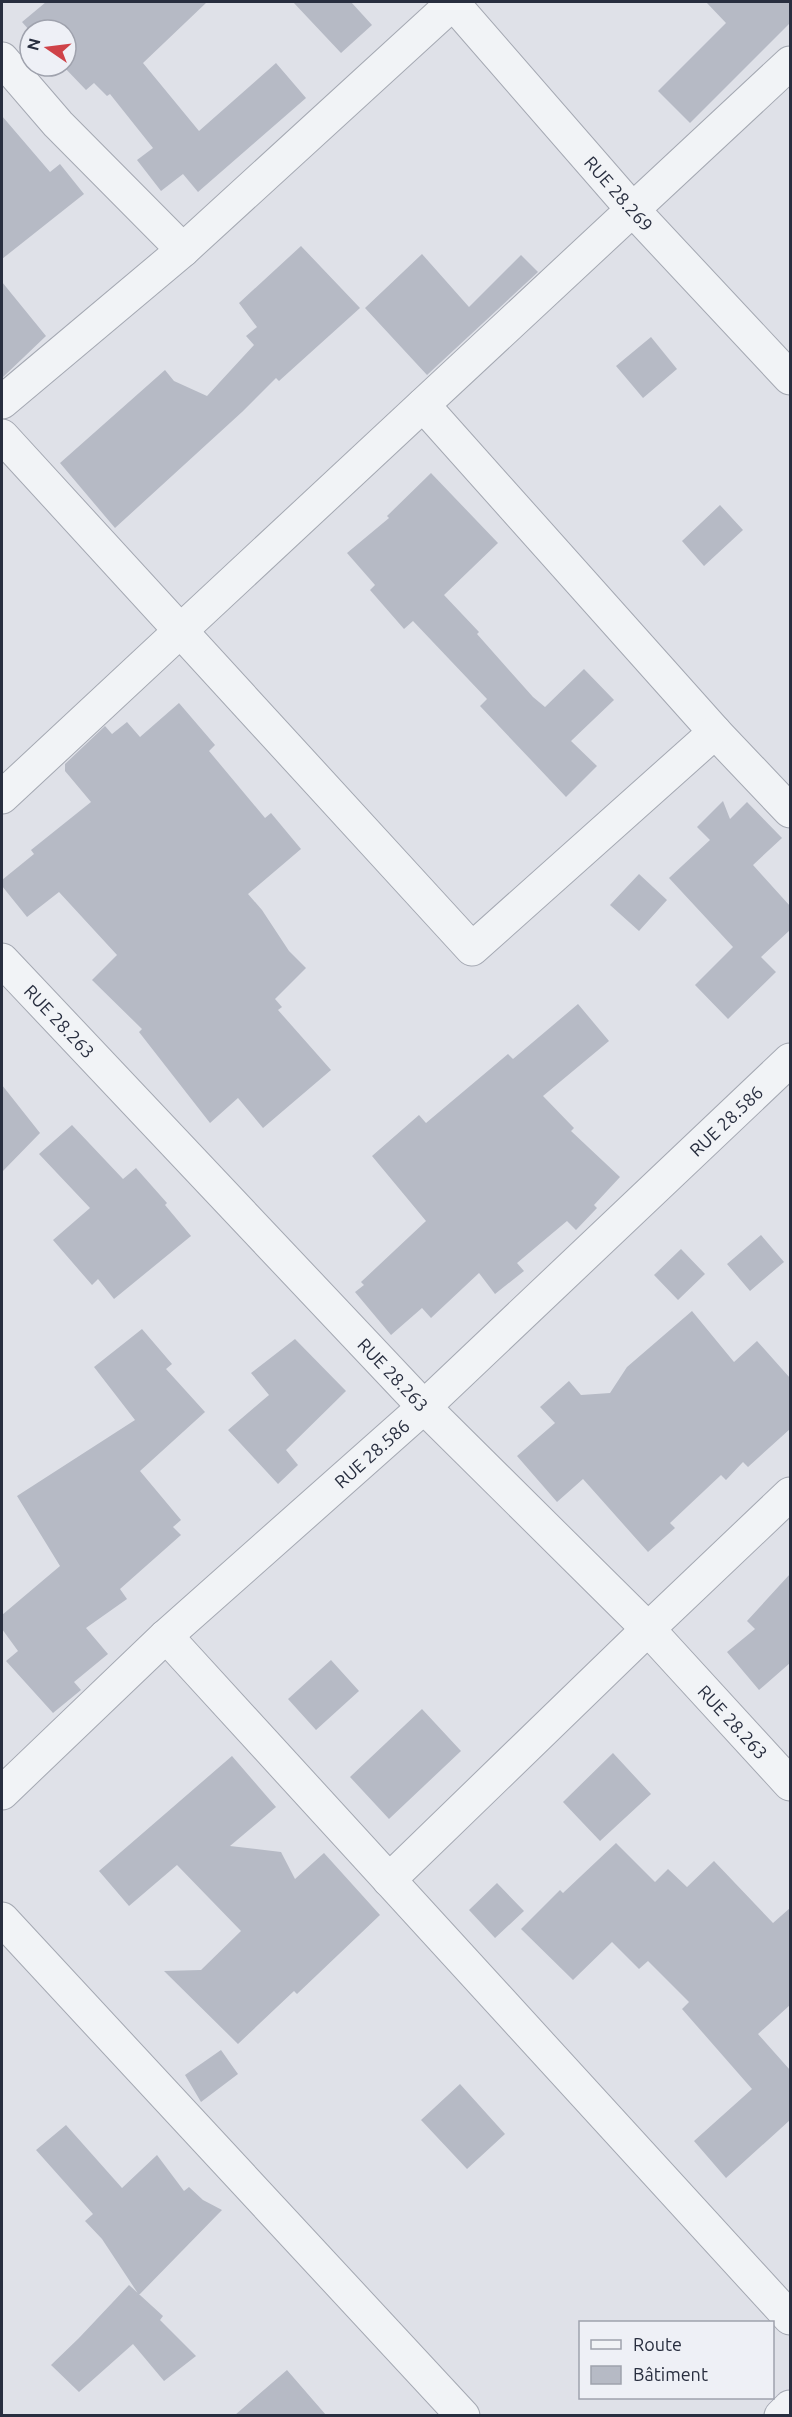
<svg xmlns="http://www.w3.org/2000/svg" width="792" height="2417" font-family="Ubuntu,sans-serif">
<rect width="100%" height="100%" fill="#dfe1e8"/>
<path fill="#b6bac5" d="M 46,2 L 207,2 L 143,63 L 199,131 L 276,63 L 306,98 L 198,192 L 183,174 L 161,191 L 137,160 L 153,148 L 110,94 L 107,96 L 94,83 L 86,90 L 63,66 L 66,66 L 66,30 L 30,31 L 22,22 Z
M 293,2 L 351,2 L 372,25 L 341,53 Z
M 706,2 L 790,2 L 790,23 L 690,123 L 658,91 L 726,23 Z
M 2,116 L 50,172 L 60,164 L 84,194 L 2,259 Z
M 301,246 L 360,308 L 279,381 L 276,378 L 242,412 L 115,528 L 60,463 L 165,370 L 174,381 L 207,396 L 254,345 L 246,336 L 257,327 L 239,303 Z
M 422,254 L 469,307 L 521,255 L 538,272 L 427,375 L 365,308 Z
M 2,282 L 46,336 L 2,378 Z
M 651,337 L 677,369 L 643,398 L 616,366 Z
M 431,473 L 498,543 L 444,595 L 479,632 L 477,634 L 533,697 L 545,707 L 584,669 L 614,700 L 571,741 L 597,766 L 566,797 L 480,706 L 487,699 L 413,621 L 404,629 L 370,590 L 375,585 L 347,553 L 389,518 L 387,516 Z
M 720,505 L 743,530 L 704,566 L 682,541 Z
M 179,703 L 215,745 L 209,751 L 265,818 L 271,813 L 301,849 L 248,894 L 262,910 L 289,951 L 306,968 L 275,999 L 282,1007 L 278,1010 L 331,1070 L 263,1128 L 238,1098 L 210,1123 L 139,1032 L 142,1029 L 92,980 L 117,955 L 59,892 L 27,917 L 2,886 L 2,880 L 34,854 L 31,850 L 91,802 L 65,771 L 65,764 L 105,726 L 112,734 L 127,722 L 140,737 Z
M 723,801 L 730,819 L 747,802 L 782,838 L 753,865 L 790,906 L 790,930 L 761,957 L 776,972 L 728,1019 L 695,985 L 733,947 L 669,878 L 710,840 L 697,827 Z
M 639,874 L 667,900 L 639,931 L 610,905 Z
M 578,1004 L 609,1041 L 543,1096 L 574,1128 L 571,1131 L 620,1177 L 594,1205 L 597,1208 L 576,1230 L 567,1221 L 517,1263 L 524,1271 L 495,1294 L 479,1273 L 431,1318 L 422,1308 L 391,1335 L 355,1292 L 364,1285 L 361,1282 L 426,1221 L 372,1156 L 419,1115 L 426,1123 L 508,1054 L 513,1059 Z
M 2,1085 L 40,1133 L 2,1172 Z
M 72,1125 L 123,1179 L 136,1168 L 167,1203 L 165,1205 L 191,1236 L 114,1299 L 98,1279 L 92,1285 L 53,1240 L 90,1208 L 39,1154 Z
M 761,1235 L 784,1262 L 750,1291 L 727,1264 Z
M 681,1249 L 705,1274 L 678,1300 L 654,1275 Z
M 692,1311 L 734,1362 L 757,1341 L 790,1378 L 790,1429 L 748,1467 L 743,1462 L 726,1480 L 721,1475 L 670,1523 L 675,1528 L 648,1552 L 583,1479 L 557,1502 L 517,1456 L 555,1423 L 540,1407 L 569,1381 L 581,1395 L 610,1393 L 627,1367 Z
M 142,1329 L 172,1364 L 166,1369 L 205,1412 L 140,1471 L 181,1520 L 173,1527 L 181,1535 L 120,1589 L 127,1599 L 86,1628 L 108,1654 L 74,1682 L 81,1690 L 53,1713 L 6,1661 L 18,1651 L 2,1629 L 2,1615 L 60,1566 L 17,1496 L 135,1420 L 94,1367 Z
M 295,1339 L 346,1391 L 286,1450 L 298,1465 L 278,1484 L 228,1430 L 269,1395 L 251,1373 Z
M 790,1574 L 790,1663 L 759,1690 L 727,1652 L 755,1629 L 747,1621 Z
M 331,1660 L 359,1691 L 316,1730 L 288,1699 Z
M 422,1709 L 461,1751 L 389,1819 L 350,1777 Z
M 613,1753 L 651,1794 L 600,1841 L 563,1802 Z
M 232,1756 L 276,1807 L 230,1846 L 281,1852 L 295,1879 L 324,1853 L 380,1915 L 297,1994 L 294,1991 L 238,2044 L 164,1971 L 201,1970 L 241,1931 L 177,1865 L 129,1906 L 99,1871 Z
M 616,1843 L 655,1882 L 668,1869 L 687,1887 L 714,1861 L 773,1923 L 790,1908 L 790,2005 L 758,2034 L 790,2070 L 790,2120 L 726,2178 L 694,2141 L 752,2089 L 682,2009 L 689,2002 L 648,1961 L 639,1969 L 612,1942 L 573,1980 L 521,1929 L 560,1890 L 563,1893 Z
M 497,1883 L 524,1911 L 495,1938 L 469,1910 Z
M 221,2050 L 238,2074 L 201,2102 L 185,2075 Z
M 460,2084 L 505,2134 L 467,2169 L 421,2120 Z
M 66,2125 L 122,2188 L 157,2155 L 184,2191 L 189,2187 L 203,2200 L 222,2210 L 139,2295 L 102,2239 L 85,2221 L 93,2214 L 36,2150 Z
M 129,2285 L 163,2316 L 160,2320 L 196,2356 L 164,2381 L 133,2344 L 79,2392 L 51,2365 L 79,2338 Z
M 287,2370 L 326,2415 L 235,2415 Z"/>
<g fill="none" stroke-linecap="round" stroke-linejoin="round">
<defs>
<g id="minor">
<path id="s1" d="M 452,2 L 633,210 L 790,378"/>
<path d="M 2,59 L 58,124 L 183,250"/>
<path d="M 2,402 L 183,250 L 453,3"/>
<path d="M 423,405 L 715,732 L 790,811"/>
<path d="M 2,436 L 472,949 L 715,732"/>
<path d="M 2,797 L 790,63"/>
<path id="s2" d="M 2,960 L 424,1407 L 648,1629 L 790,1784"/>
<path d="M 166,1636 L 790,2318"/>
<path id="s3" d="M 2,1793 L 166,1636 L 424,1407 L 790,1060"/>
<path d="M 389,1880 L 648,1629 L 790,1494"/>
<path d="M 2,1919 L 463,2416"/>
<path d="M 781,2416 L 790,2407"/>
</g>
</defs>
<use href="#minor" stroke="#a4a8b2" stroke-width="35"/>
<use href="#minor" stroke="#f1f3f6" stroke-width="33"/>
</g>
<g text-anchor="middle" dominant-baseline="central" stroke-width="4.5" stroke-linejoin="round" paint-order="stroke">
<g font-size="18" fill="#282e3f" stroke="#eef0f6">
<text stroke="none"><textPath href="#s1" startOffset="254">RUE 28.269</textPath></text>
<text stroke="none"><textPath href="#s2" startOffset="84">RUE 28.263</textPath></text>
<text stroke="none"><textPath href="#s3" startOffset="988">RUE 28.586</textPath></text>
<text stroke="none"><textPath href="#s2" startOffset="570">RUE 28.263</textPath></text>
<text stroke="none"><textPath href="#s3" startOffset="502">RUE 28.586</textPath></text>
<text stroke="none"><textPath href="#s2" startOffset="1056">RUE 28.263</textPath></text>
</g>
</g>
<rect width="792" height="2417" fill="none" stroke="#282e3f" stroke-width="6"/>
<rect x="579" y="2321" width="195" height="78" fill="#eef0f6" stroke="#9fa2ad" stroke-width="1.5"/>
<rect x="591" y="2340" width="30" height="9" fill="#f1f3f6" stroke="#9fa2ad" stroke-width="1.5"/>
<text x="633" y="2351" font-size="18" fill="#282e3f">Route</text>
<rect x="591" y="2366" width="30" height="18" fill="#b6bac5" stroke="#9fa2ad" stroke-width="1.5"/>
<text x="633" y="2381" font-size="18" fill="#282e3f">Bâtiment</text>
<g transform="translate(48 48) rotate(284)"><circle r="28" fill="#eef0f6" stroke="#9fa2ad" stroke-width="1.5"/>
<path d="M0-4.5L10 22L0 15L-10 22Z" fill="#cf4248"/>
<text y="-9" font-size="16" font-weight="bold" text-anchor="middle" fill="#282e3f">N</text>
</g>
</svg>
